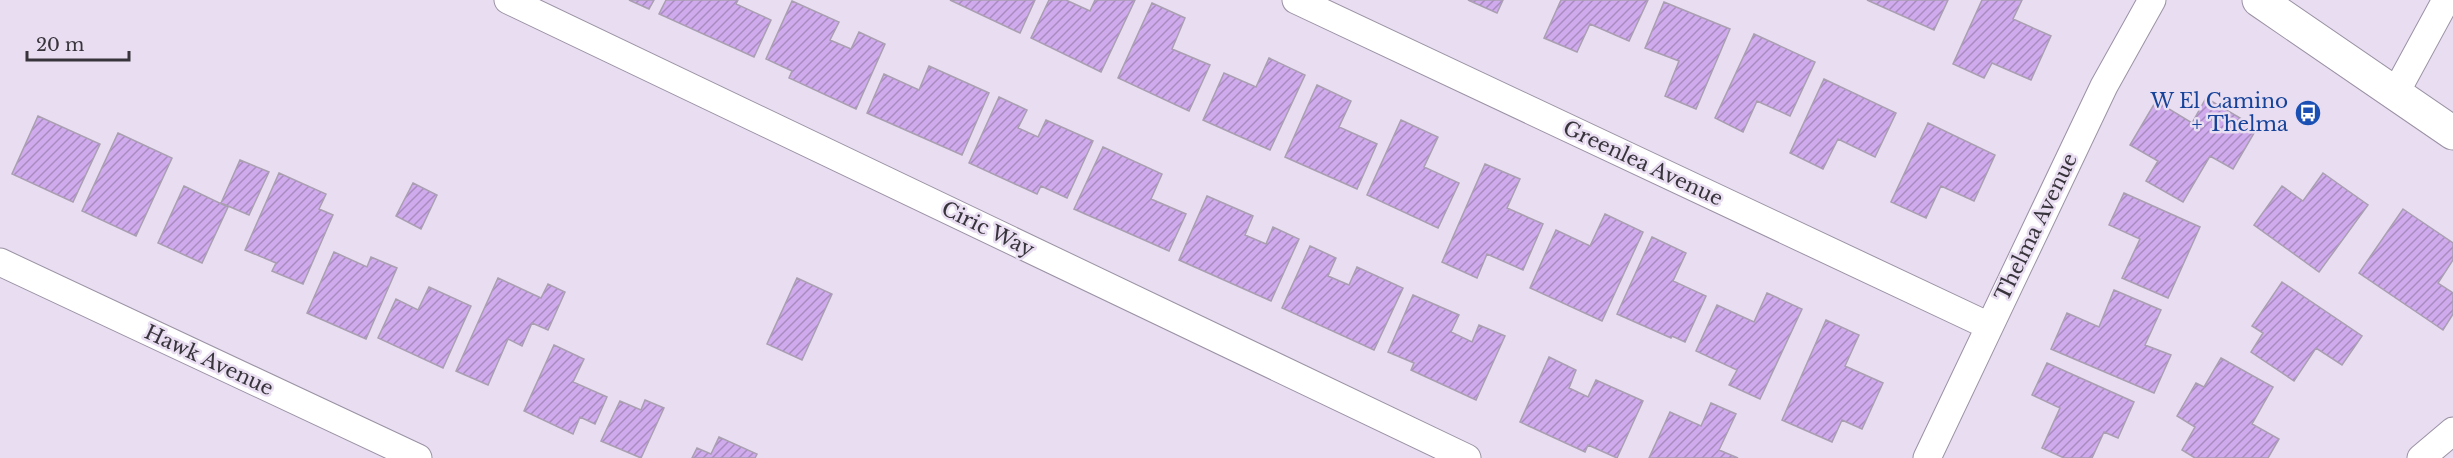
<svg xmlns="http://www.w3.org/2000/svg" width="2453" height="458" font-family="'Libre Baskerville',serif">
<defs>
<pattern id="building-hatch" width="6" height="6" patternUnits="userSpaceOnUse" patternTransform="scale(1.5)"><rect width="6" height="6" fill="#cfaaec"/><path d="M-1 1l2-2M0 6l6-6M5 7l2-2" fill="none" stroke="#a98bc0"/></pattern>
</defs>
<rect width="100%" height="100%" fill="#e8ddf1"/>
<path fill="url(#building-hatch)" stroke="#a99fb1" stroke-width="1.5" d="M 629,0 L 654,0 L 649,9 Z
M 666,0 L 738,0 L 736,4 L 771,20 L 754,57 L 659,14 Z
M 950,0 L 1035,0 L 1020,33 Z
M 1049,0 L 1066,0 L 1090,11 L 1095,0 L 1135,0 L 1101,72 L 1031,38 Z
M 1468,0 L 1503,0 L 1497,13 Z
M 1561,0 L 1648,0 L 1629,41 L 1590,24 L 1577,52 L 1544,38 Z
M 1867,0 L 1948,0 L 1934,30 Z
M 1982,0 L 2022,0 L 2013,19 L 2051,36 L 2031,80 L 1992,63 L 1984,78 L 1953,64 Z
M 792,1 L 839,22 L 830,40 L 851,49 L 859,32 L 885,44 L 856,109 L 789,78 L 792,71 L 766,59 Z
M 1664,2 L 1730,29 L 1696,109 L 1665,96 L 1679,61 L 1645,48 Z
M 1152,3 L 1185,18 L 1172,49 L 1210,65 L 1189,111 L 1118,78 Z
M 1754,34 L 1815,62 L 1790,116 L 1757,101 L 1743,132 L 1715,118 Z
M 1269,58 L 1305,75 L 1270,150 L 1203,120 L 1224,73 L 1256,87 Z
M 929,66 L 989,93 L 962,155 L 867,113 L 884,74 L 919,90 Z
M 1824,79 L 1896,113 L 1875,157 L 1838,139 L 1823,169 L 1790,153 Z
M 1317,85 L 1351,101 L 1339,127 L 1377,144 L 1357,189 L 1285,157 Z
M 999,97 L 1027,110 L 1018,128 L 1038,137 L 1046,120 L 1093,141 L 1067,198 L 1041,186 L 1037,194 L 969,163 Z
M 2206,98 L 2257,128 L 2233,169 L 2210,156 L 2183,202 L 2146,181 L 2158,161 L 2130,145 L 2156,101 L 2192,123 Z
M 38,116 L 100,144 L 73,202 L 12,174 Z
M 1401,120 L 1438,137 L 1424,167 L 1459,183 L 1438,228 L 1367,195 Z
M 1928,123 L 1995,155 L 1974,201 L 1941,186 L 1926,218 L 1891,202 Z
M 118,133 L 172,158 L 136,236 L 82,211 Z
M 1103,147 L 1162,174 L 1151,199 L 1186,214 L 1169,251 L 1074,209 Z
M 240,160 L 269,172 L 249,215 L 221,203 Z
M 1485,164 L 1520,179 L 1507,208 L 1543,224 L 1523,270 L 1487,254 L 1477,278 L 1442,262 Z
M 279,173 L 326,194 L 319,209 L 333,215 L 303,284 L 272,271 L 276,263 L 245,250 Z
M 2323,173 L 2368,205 L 2319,272 L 2254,225 L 2282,186 L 2303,201 Z
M 413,183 L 437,195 L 421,229 L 396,216 Z
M 184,186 L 228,207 L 202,263 L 158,243 Z
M 2124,193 L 2200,227 L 2168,298 L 2122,278 L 2140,239 L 2109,225 Z
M 1207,196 L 1253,216 L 1245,235 L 1266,244 L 1273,227 L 1299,239 L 1271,301 L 1179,260 Z
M 2403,209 L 2453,243 L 2453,260 L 2438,283 L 2453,293 L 2453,314 L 2443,330 L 2359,273 Z
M 1605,214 L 1643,232 L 1602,321 L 1530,288 L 1556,230 L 1590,246 Z
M 1652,237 L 1686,253 L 1673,281 L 1706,296 L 1685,342 L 1672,336 L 1671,338 L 1617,314 Z
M 1310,246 L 1336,258 L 1328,276 L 1349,285 L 1357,267 L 1403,288 L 1374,350 L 1282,308 Z
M 334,252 L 367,267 L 371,257 L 397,268 L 366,339 L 307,313 Z
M 498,278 L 541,298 L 548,284 L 565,292 L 548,330 L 532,323 L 522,346 L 508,339 L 488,385 L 456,371 Z
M 797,278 L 832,294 L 802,360 L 767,344 Z
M 2282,282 L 2362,336 L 2342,365 L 2316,348 L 2294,381 L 2251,352 L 2263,333 L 2252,326 Z
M 429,287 L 471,306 L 443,368 L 378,338 L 396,299 L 418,310 Z
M 2114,290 L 2161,310 L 2145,345 L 2171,355 L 2154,393 L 2051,349 L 2067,313 L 2099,327 Z
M 1767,293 L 1802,309 L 1760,399 L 1729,385 L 1737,370 L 1696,351 L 1717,305 L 1754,322 Z
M 1413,295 L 1459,315 L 1451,332 L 1472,342 L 1479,325 L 1505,336 L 1476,400 L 1411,370 L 1414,363 L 1388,352 Z
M 1826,320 L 1859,335 L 1845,366 L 1883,383 L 1862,429 L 1842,420 L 1832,442 L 1782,420 Z
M 554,345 L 584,359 L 573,382 L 607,397 L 595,424 L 580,417 L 573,434 L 524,411 Z
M 1549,357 L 1576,370 L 1569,388 L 1588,397 L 1596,380 L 1643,401 L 1617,458 L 1588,445 L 1585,452 L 1520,422 Z
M 2221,358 L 2273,387 L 2252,424 L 2279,439 L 2268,458 L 2195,458 L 2182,450 L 2195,427 L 2177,416 L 2196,383 L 2204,387 Z
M 2047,363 L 2134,402 L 2118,438 L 2104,432 L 2092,458 L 2064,458 L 2042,448 L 2060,408 L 2032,395 Z
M 645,400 L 664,408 L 641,458 L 601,441 L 620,401 L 641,410 Z
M 1711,403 L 1736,414 L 1719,450 L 1738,458 L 1649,458 L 1670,412 L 1701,426 Z
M 719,437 L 757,454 L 755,458 L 692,458 L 697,448 L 711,454 Z"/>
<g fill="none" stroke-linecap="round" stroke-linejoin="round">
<defs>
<path id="minor" d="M 508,0 L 1467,458
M 1296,0 L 1989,326
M 2396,92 L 2446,0
M 0,262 L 418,458
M 1927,458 L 2104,86 L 2152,0
M 2421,458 L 2453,431"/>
<path id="secondary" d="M 2259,0 L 2453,133"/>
</defs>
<use href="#minor" stroke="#9b92a4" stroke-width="29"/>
<use href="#secondary" stroke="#9b92a4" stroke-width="35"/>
<use href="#minor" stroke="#fff" stroke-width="27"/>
<use href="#secondary" stroke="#fff" stroke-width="33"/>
</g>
<defs>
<symbol id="bus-disc" viewBox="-11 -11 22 22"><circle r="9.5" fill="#1a4fb4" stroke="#e8ddf1"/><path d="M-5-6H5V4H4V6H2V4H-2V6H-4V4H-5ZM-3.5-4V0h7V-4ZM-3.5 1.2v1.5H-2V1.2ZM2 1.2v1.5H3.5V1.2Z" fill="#fff"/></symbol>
</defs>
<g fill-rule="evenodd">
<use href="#bus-disc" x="2293" y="98" width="30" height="30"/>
</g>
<g text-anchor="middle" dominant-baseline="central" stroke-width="5" stroke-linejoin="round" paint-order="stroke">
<g font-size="20" fill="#164399" stroke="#e8ddf1" text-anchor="end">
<text x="2288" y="101">W El Camino<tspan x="2288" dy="23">+ Thelma</tspan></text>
</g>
<g font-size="20" fill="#38343b" stroke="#e8ddf1">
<text transform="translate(1643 163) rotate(25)">Greenlea Avenue</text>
<text transform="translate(2036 227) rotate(-64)">Thelma Avenue</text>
<text transform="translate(988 229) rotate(26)">Ciric Way</text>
<text transform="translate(209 360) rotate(25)">Hawk Avenue</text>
</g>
</g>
<path d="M27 51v9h102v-9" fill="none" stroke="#38343b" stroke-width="3"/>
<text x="36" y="51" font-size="18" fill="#38343b" stroke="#e8ddf1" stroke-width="4.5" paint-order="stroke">20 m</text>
</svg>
